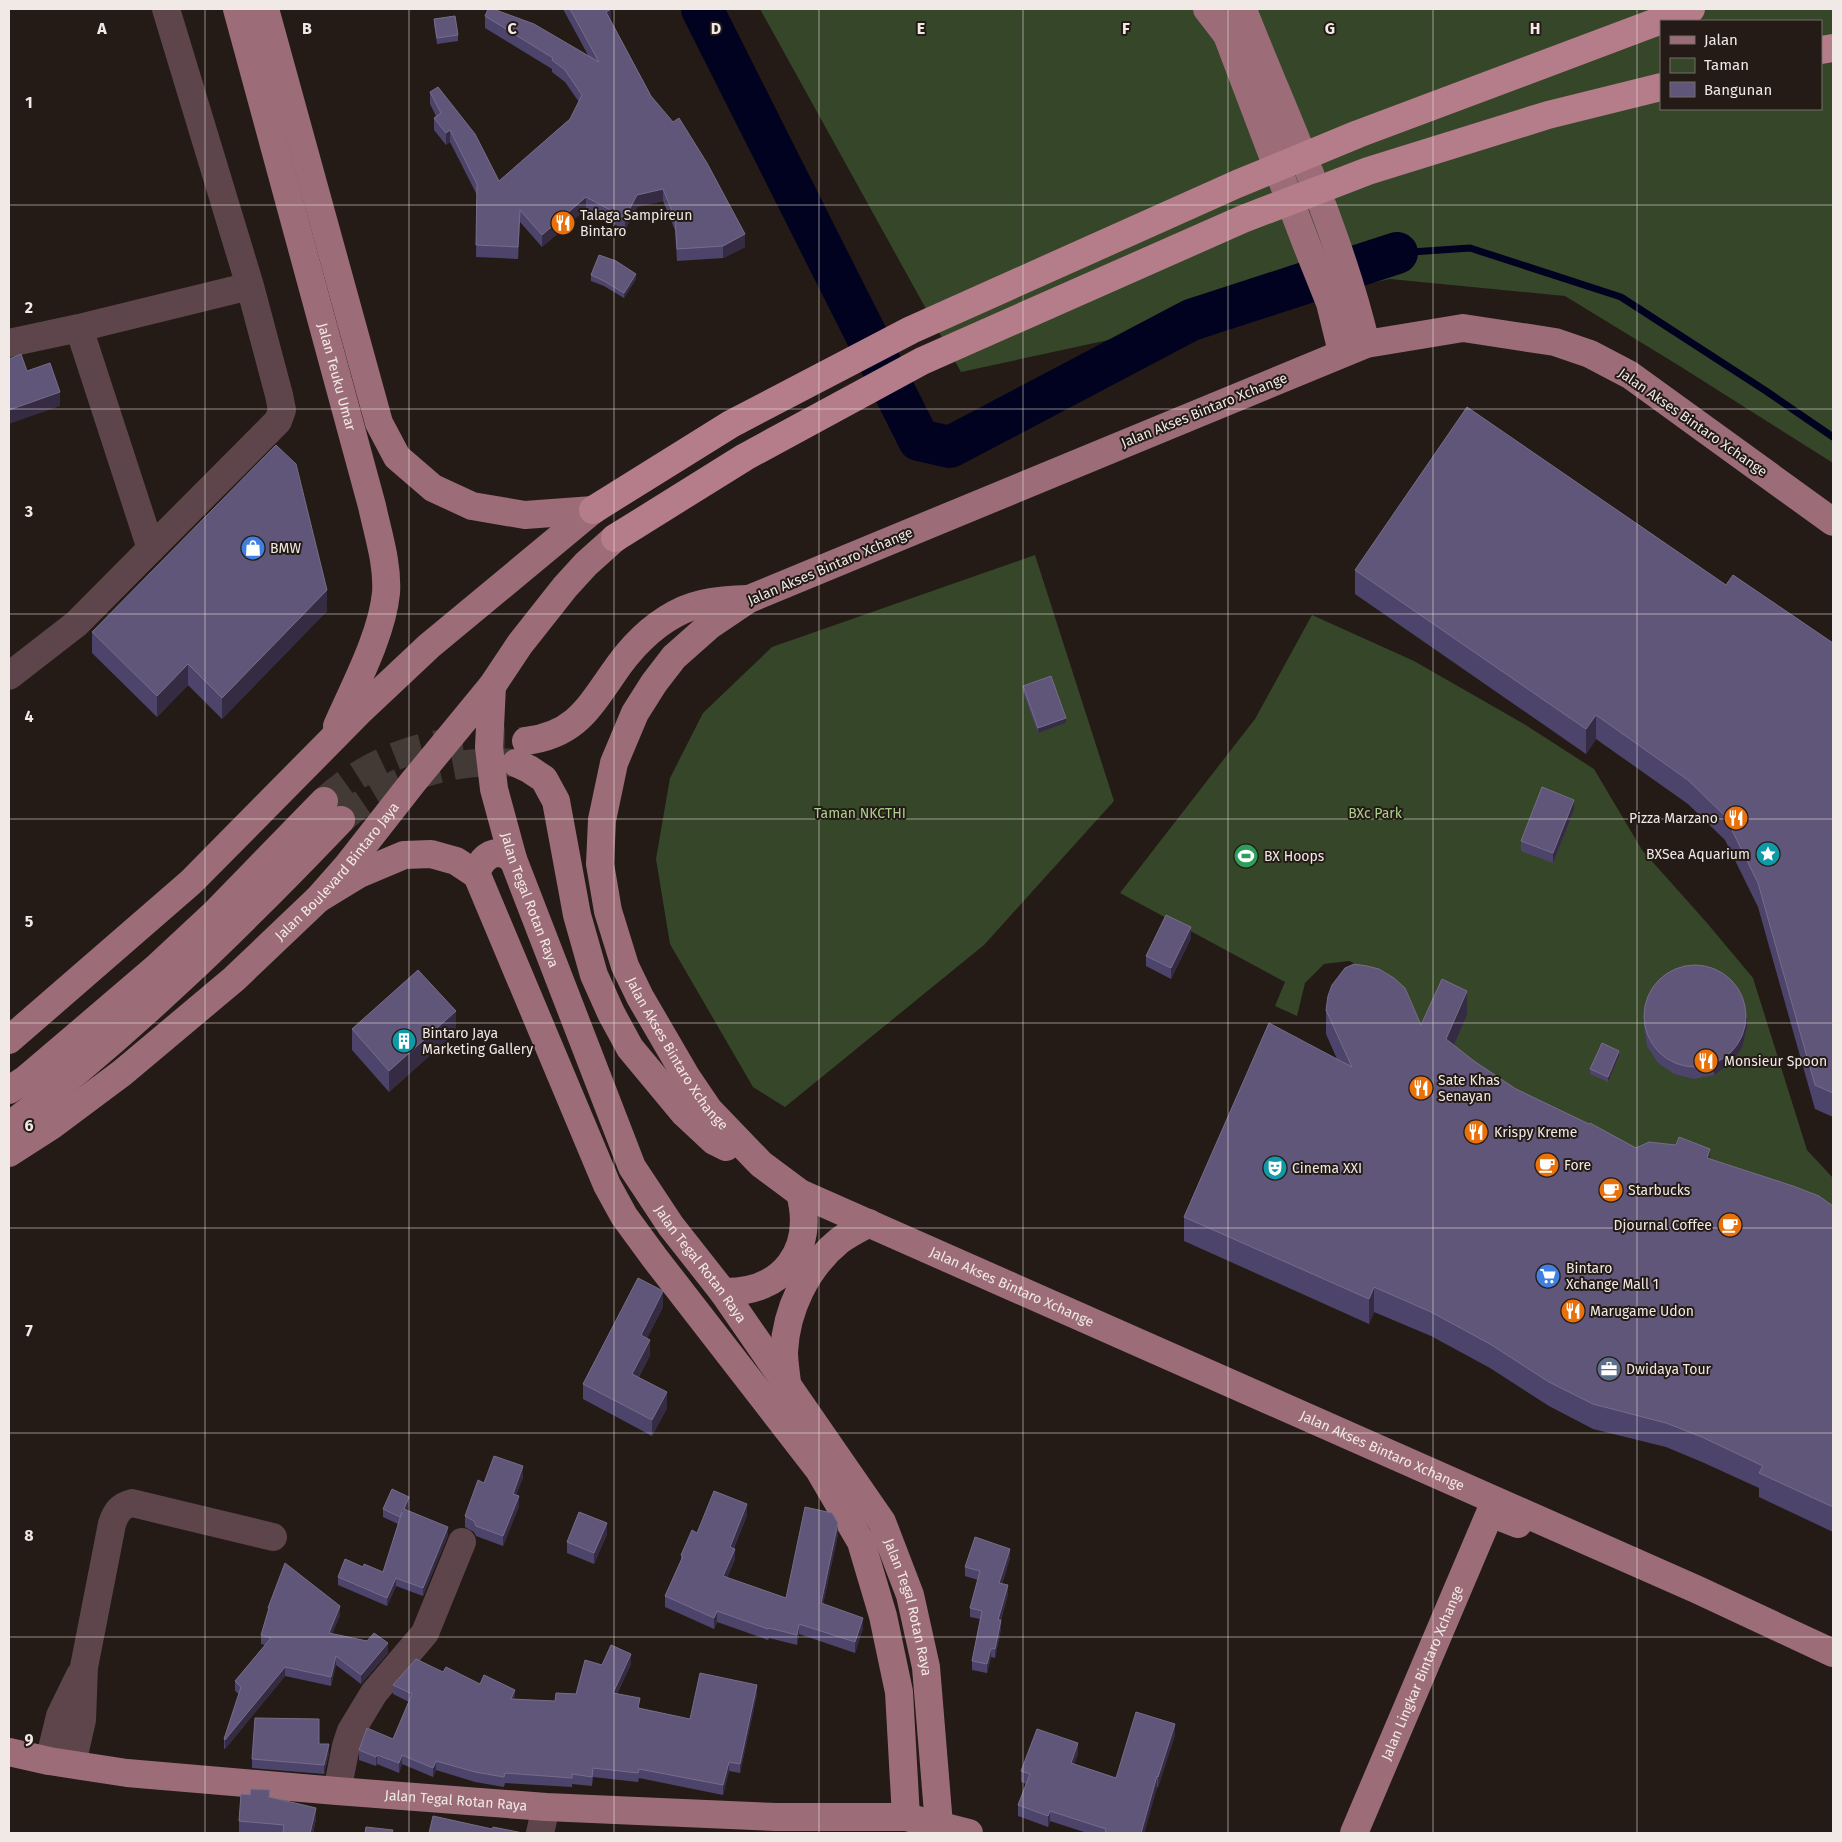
<svg xmlns="http://www.w3.org/2000/svg" width="1842" height="1842" viewBox="0 0 1842 1842" font-family="'Fira Sans',sans-serif">
<rect width="100%" height="100%" fill="#241b16"/>
<path fill="#364629" fill-rule="evenodd" d="M760,9H1833V463L1678,365L1565,296L1390,279L961,372ZM1661,21H1821V109H1661Z
M1035,555L1114,801L984,945L785,1107L753,1087L670,944L656,859L670,778L703,713L772,647Z
M1312,615L1414,661L1524,724L1594,769L1642,850L1707,923L1753,978L1807,1150L1833,1178V1231L1676,1169L1474,1085L1370,970L1349,961L1324,964L1305,983L1297,1016L1275,1006L1285,982L1120,893L1255,719Z"/>
<g fill="none" stroke-linecap="round" stroke-linejoin="round">
<path stroke="#000220" stroke-width="7" d="M1397,253L1470,248L1621,297L1766,391L1833,437"/>
<path stroke="#000220" stroke-width="42" d="M702,9L919,440L950,447L1191,320L1397,253"/>
<path stroke="#433a35" stroke-width="28" stroke-dasharray="28 14" stroke-linecap="butt" d="M324,801C362,766 412,744 464,741C485,740 505,742 526,741
M341,820C386,779 454,757 515,763"/>
<path stroke="#5d454b" stroke-width="28" d="M79,328L151,549
M9,343L79,328L250,286
M9,676L76,624L278,421L282,410L279,395L250,286L166,9
M49,1761L60,1716L80,1675
M72,1764L82,1720L84,1667L112,1524C116,1512 120,1506 132,1503L273,1537
M337,1791L346,1746L351,1731L374,1693L425,1633L462,1542
M540,1833L546,1807"/>
<g stroke="#9c6d78" stroke-width="28">
<path id="s1" d="M237,9L372,506C378,534 388,564 386,593C382,635 354,687 337,726"/>
<path d="M265,9L379,423L397,457L433,488L472,506L525,515L593,510"/>
<path d="M1207,9L1227,35L1306,243L1330,303L1342,352"/>
<path d="M1240,9L1245,15C1288,123 1339,230 1366,344"/>
<path id="s2" d="M1833,522L1630,375L1590,354L1555,342L1463,328L1366,344L749,599L709,626L674,657L654,683L635,713L614,763L602,820L600,864L608,911L625,966L640,997L686,1076L709,1110L761,1164L800,1193L1698,1590L1833,1653"/>
<path id="s3" d="M492,686L489,747L494,789L513,859L632,1167L671,1226L723,1292L882,1522L910,1595L926,1667L939,1825"/>
<path d="M526,741C573,735 587,711 612,675C628,651 649,628 675,614C698,601 723,600 748,599"/>
<path d="M516,763L529,769L544,779L556,801L577,915L594,975L611,1013L630,1048L684,1113L714,1141L726,1147"/>
<path d="M477,875C477,865 487,853 498,853C504,853 509,857 513,859"/>
<path d="M318,899L359,874L404,855L431,854L456,861L477,875L607,1185L624,1216L654,1257L819,1470L861,1542L883,1616L899,1692L906,1817"/>
<path d="M9,1040L191,882L362,709L429,646L593,510"/>
<path d="M9,1090L26,1079L156,968L215,913L324,801"/>
<path d="M9,1126C129,1034 237,929 341,820"/>
<path id="s4" d="M9,1153L51,1126L122,1073L234,979L318,899L348,865L413,782L492,686L520,644L565,587L586,564L615,538"/>
<path d="M723,1292C784,1293 815,1250 800,1193"/>
<path d="M787,1383C786,1373 784,1362 784,1352C786,1310 806,1268 839,1241C848,1234 859,1229 869,1223"/>
<path id="s5" d="M9,1752L49,1761L127,1773L337,1791L546,1807L776,1817H906L969,1833"/>
<path id="s6" d="M1354,1833L1490,1513L1518,1524"/>
</g>
<path stroke="#b57c8a" stroke-width="28" d="M1821,50L1833,48
M593,510L731,424L911,330L1237,184L1358,134L1691,9
M615,538L745,457L922,361L1243,219L1368,171L1548,115L1661,87"/>
</g>
<path fill="#4d446c" d="M563,9H611V21L651,96L745,247L723,258L677,261L675,230L663,201L637,207L625,230L586,209L542,247L520,222L518,259L476,257L477,195L450,142L446,145L434,130V118L436,116L430,104V92L499,181L570,119L579,102L565,82L552,72V69L485,28V16L589,57Z
M434,19L458,35V41L437,44L434,24Z
M591,275L636,279L624,298L604,286L591,281Z
M1355,570L1726,585L1833,643V1117L1815,1109L1758,907L1725,840L1688,804L1596,739L1586,754L1355,594Z
M327,611L222,719L188,685L157,717L92,653V632Z
M1023,686L1066,723L1038,733L1023,692Z
M1574,810L1553,863L1521,851V841Z
M1191,938L1171,979L1146,966V956Z
M1326,1010L1421,1025L1467,1015L1454,1046L1474,1061L1516,1089L1636,1148L1710,1159L1833,1206V1532L1759,1497V1488L1702,1462L1666,1447L1593,1429L1549,1406L1490,1368L1431,1336L1374,1312L1369,1324L1184,1241V1217L1337,1059L1326,1034Z
M1644,1016L1747,1028L1742,1048L1730,1064L1714,1075L1694,1079L1674,1074L1658,1063L1647,1046L1644,1026Z
M352,1029L456,1032L389,1092L352,1050Z
M1619,1056L1608,1082L1590,1074V1069Z
M663,1307L647,1338L650,1355L639,1377L667,1408L652,1436L583,1399V1384Z
M523,1477L516,1495L519,1506L503,1546L476,1536L474,1532L465,1527V1516L484,1483Z
M409,1504L407,1510L448,1535L423,1596L396,1586L387,1606L338,1585V1577L363,1567L383,1572L398,1524L383,1517V1509Z
M747,1515L734,1548L735,1559L727,1578L786,1598L838,1534L823,1604L863,1628L855,1653L799,1634L797,1645L769,1638L768,1640L717,1622L714,1629L665,1607V1596L681,1561V1555L697,1533Z
M607,1534L594,1564L567,1553V1542Z
M1010,1558L1002,1584L1008,1594L1001,1620V1629L995,1658L991,1657L987,1673L972,1670V1661L980,1619L970,1617V1608L978,1580L965,1576V1567Z
M268,1608L340,1615L332,1634L388,1653L361,1684L336,1665L331,1686L285,1676L225,1749L224,1748V1739L239,1694L235,1691V1681L265,1645L261,1644V1635L268,1613Z
M631,1664L617,1694L640,1708L690,1719L757,1694L740,1773L729,1771L723,1795L639,1778L638,1782L593,1777L592,1786L572,1784V1787L505,1783L504,1787L475,1782L436,1770L433,1777L402,1764L399,1773L377,1764L376,1766L359,1760V1750L393,1739L409,1702L393,1694V1685L443,1672L480,1684L515,1699L555,1701L576,1694L602,1665Z
M1175,1735L1158,1787H1157L1144,1833H1087L1050,1821L1048,1827L1018,1816V1805L1026,1784L1021,1782V1771L1078,1754L1074,1764L1116,1778Z
M329,1753L324,1774L252,1768V1759Z
M270,1798L316,1819L313,1833H253L239,1832V1821Z"/>
<path fill="#352c44" d="M611,9V21L606,24V12Z
M450,130V142L446,145V133Z
M663,189V201L637,207L625,230V218L637,195Z
M586,197V209L542,247V235Z
M520,210V222L518,259V247Z
M745,234V247L723,258V246Z
M636,274V279L624,298V293Z
M60,392V406L9,424V410Z
M327,590V611L222,719V698Z
M188,664V685L157,717V696Z
M1596,715V739L1586,754V729Z
M1066,718V723L1038,733V728Z
M1574,800V810L1553,863V853Z
M1191,927V938L1171,979V968Z
M1467,991V1015L1446,1064V1039Z
M456,1011V1032L389,1092V1071Z
M1747,1017V1028L1742,1048L1730,1064L1714,1075V1065Z
M1619,1051V1056L1608,1082V1077Z
M1710,1149V1174L1707,1158Z
M1374,1287V1312L1369,1324V1299Z
M663,1291V1307L641,1350V1335Z
M650,1340V1355L632,1390V1374Z
M667,1392V1408L652,1436V1420Z
M523,1466V1477L513,1504V1494Z
M519,1496V1506L503,1546V1536Z
M409,1497V1504L404,1516V1509Z
M747,1504V1515L730,1557V1547Z
M607,1523V1534L594,1564V1553Z
M838,1523V1534L821,1614V1603Z
M448,1527V1535L423,1596V1588Z
M735,1549V1559L723,1587V1576Z
M1010,1549V1558L999,1592V1583Z
M396,1578V1586L387,1606V1598Z
M1008,1585V1594L998,1629V1620Z
M340,1606V1615L329,1643V1633Z
M717,1611V1622L714,1629V1618Z
M863,1618V1628L855,1653V1642Z
M1001,1620V1629L995,1658V1649Z
M799,1624V1634L797,1645V1635Z
M388,1643V1653L361,1684V1675Z
M991,1648V1657L987,1673V1664Z
M631,1654V1664L613,1702V1693Z
M336,1656V1665L331,1686V1677Z
M285,1667V1676L225,1749V1740Z
M757,1685V1694L740,1773V1764Z
M515,1690V1700L511,1699Z
M1175,1724V1735L1158,1787V1777Z
M1078,1743V1754L1071,1774V1763Z
M329,1744V1753L324,1774V1765Z
M377,1755V1764L376,1766V1757Z
M402,1755V1764L399,1773V1763Z
M436,1761V1770L433,1777V1768Z
M729,1762V1771L723,1795V1785Z
M1157,1776V1787L1144,1833H1141Z
M316,1808V1819L313,1833H310Z
M1050,1811V1821L1048,1827V1816Z"/>
<path fill="#5f5679" stroke="#766d8a" d="M488,9H493L534,24L599,62L570,9H611L606,12L651,96L673,122L679,118L707,163L745,234L723,246L677,249L675,218L663,189L637,195L625,218L586,197L542,235L520,210L518,247L476,245L477,184L450,130L446,133L434,118L441,113L430,92L438,87L475,134L499,181L570,119L582,95L565,70L552,60L553,58L485,16Z
M455,16L458,35L437,38L434,19Z
M599,255L616,261L636,274L624,293L604,281L591,275Z
M21,354L27,371L50,363L60,392L9,410V359Z
M1467,407L1726,585L1733,575L1833,643V1093L1815,1085L1758,883L1725,816L1688,780L1596,715L1586,729L1355,570Z
M276,445L296,464L327,590L222,698L188,664L157,696L92,632Z
M1051,676L1066,718L1038,728L1023,686Z
M1542,787L1574,800L1553,853L1521,841Z
M1166,915L1191,927L1171,968L1146,956Z
M1354,964L1367,966L1379,969L1394,978L1405,988L1421,1025L1442,979L1467,991L1446,1039L1474,1061L1516,1089L1589,1124L1590,1123L1636,1148L1649,1142L1676,1145L1679,1137L1710,1149L1707,1158L1793,1186L1819,1196L1833,1206V1507L1759,1473L1763,1466L1702,1437L1666,1423L1593,1404L1549,1382L1490,1344L1431,1312L1374,1287L1369,1299L1184,1217L1269,1023L1352,1067L1326,1010L1328,996L1332,985L1345,968Z
M1644 1016a51 51 0 1 1 102 0a51 51 0 1 1-102 0Z
M418,970L456,1011L389,1071L352,1029Z
M1602,1043L1619,1051L1608,1077L1590,1069Z
M638,1278L663,1291L641,1335L650,1340L632,1374L667,1392L652,1420L583,1384Z
M494,1456L523,1466L513,1494L519,1496L503,1536L476,1526L474,1521L465,1516L478,1480L484,1483Z
M392,1489L409,1497L404,1509L448,1527L423,1588L396,1578L387,1598L338,1577L345,1559L363,1567L364,1564L383,1572L402,1512L400,1517L383,1509Z
M714,1491L747,1504L730,1547L735,1549L723,1576L786,1598L805,1507L832,1513L838,1523L821,1603L863,1618L855,1642L799,1624L797,1635L769,1628L768,1629L717,1611L714,1618L665,1596L683,1556L681,1555L692,1530L697,1533Z
M579,1512L607,1523L594,1553L567,1542Z
M975,1537L1010,1549L999,1583L1008,1585L998,1620H1001L995,1649L991,1648L987,1664L972,1661L982,1611L970,1608L980,1571L965,1567Z
M285,1563L340,1606L329,1633L367,1641L374,1633L388,1643L361,1675L336,1656L331,1677L285,1667L225,1740L224,1739L241,1687L235,1681L271,1638L261,1635L269,1608H268Z
M611,1645L631,1654L613,1693L640,1698L638,1708L690,1719L700,1673L757,1685L740,1764L729,1762L723,1785L639,1769L638,1773L593,1768L592,1777L572,1774V1778L505,1773L504,1777L475,1772L436,1761L433,1768L402,1755L399,1763L377,1755L376,1757L359,1750L367,1728L393,1739L412,1694L393,1685L416,1659L443,1672L446,1667L480,1684L484,1675L515,1690L511,1699L555,1701L556,1693L576,1694L585,1660L602,1665Z
M1136,1712L1175,1724L1158,1777L1157,1776L1141,1833H1105L1106,1829L1050,1811L1048,1816L1018,1805L1030,1774L1021,1771L1037,1729L1078,1743L1071,1763L1116,1778Z
M255,1718L319,1719V1744H329L324,1765L252,1759Z
M251,1789L270,1790L269,1797L316,1808L310,1833H283L284,1825L239,1821L241,1794L250,1795Z
M433,1816L492,1829L493,1827L523,1833H429Z
M366,1827L393,1830L392,1833H365Z"/>
<path fill="none" stroke="#f0e9e5" stroke-width="1" stroke-opacity="0.55" d="M205,9V1833M409,9V1833M614,9V1833M819,9V1833M1023,9V1833M1228,9V1833M1433,9V1833M1637,9V1833M9,205H1833M9,409H1833M9,614H1833M9,819H1833M9,1023H1833M9,1228H1833M9,1433H1833M9,1637H1833"/>
<defs>
<symbol id="restaurant-disc" viewBox="-11 -11 22 22"><circle r="9.5" fill="#e8710a" stroke="#241b16"/><path d="M-5-6h1v4h1v-4h1v4h1v-4h1v5L-1.5 .5V6h-2V.5L-5-1ZM5-6V6H3V1.5H1.5Q1.5-4 5-6Z" fill="#fff"/></symbol>
<symbol id="shop-disc" viewBox="-11 -11 22 22"><circle r="9.5" fill="#3f7fe0" stroke="#241b16"/><path d="M-5-2.5h2.3a2.7 3.5 0 0 1 5.4 0H5L5.5 6h-11ZM-1.5-2.5h3a1.5 2.3 0 0 0-3 0Z" fill="#fff"/></symbol>
<symbol id="sight-disc" viewBox="-11 -11 22 22"><circle r="9.5" fill="#0f9aa8" stroke="#241b16"/><path d="M0-6L1.8-2.2L6-1.7L2.9 1.2L3.7 5.4L0 3.3L-3.7 5.4L-2.9 1.2L-6-1.7L-1.8-2.2Z" fill="#fff"/></symbol>
<symbol id="stadium-disc" viewBox="-11 -11 22 22"><circle r="9.5" fill="#2e9e5b" stroke="#241b16"/><path d="M0-5a6.5 5 0 1 0 0 10a6.5 5 0 1 0 0-10ZM-3.5-1.8h7v3.6h-7Z" fill="#fff"/></symbol>
<symbol id="building-disc" viewBox="-11 -11 22 22"><circle r="9.5" fill="#0f9aa8" stroke="#241b16"/><path d="M-4-6H4V6H1V3H-1V6H-4ZM-2.5-4.3h1.7v1.8h-1.7ZM.8-4.3h1.7v1.8H.8ZM-2.5-1h1.7V.8h-1.7ZM.8-1h1.7V.8H.8Z" fill="#fff"/></symbol>
<symbol id="cafe-disc" viewBox="-11 -11 22 22"><circle r="9.5" fill="#e8710a" stroke="#241b16"/><path d="M-5.5-4.5H6V0H3Q3 3.5 0 3.5H-2.5Q-5.5 3.5-5.5 0ZM3-3.2v2h1.7v-2ZM-6 4.5H4V6H-6Z" fill="#fff"/></symbol>
<symbol id="theatre-disc" viewBox="-11 -11 22 22"><circle r="9.5" fill="#0f9aa8" stroke="#241b16"/><path d="M-5-5.5Q0-4 5-5.5V0Q5 5 0 6Q-5 5-5 0ZM-3.3-2.5H-1v1.5H-3.3ZM1-2.5H3.3v1.5H1ZM-2.8 1Q0 5.5 2.8 1Z" fill="#fff"/></symbol>
<symbol id="supermarket-disc" viewBox="-11 -11 22 22"><circle r="9.5" fill="#3f7fe0" stroke="#241b16"/><path d="M-6-5.5h2.5l.6 2H6L4.5 2H-2.5L-4.4-4H-6ZM-1.5 3.2a1.3 1.3 0 1 0 .1 0ZM3 3.2a1.3 1.3 0 1 0 .1 0Z" fill="#fff"/></symbol>
<symbol id="office-disc" viewBox="-11 -11 22 22"><circle r="9.5" fill="#5c6f8a" stroke="#241b16"/><path d="M-6-3h4V-5.5h4V-3h4V5H-6ZM-1-4.5V-3h2v-1.5ZM-6 0V1H6V0Z" fill="#fff"/></symbol>
</defs>
<g fill-rule="evenodd">
<use href="#restaurant-disc" x="549" y="209" width="28" height="28"/>
<use href="#shop-disc" x="239" y="534" width="28" height="28"/>
<use href="#restaurant-disc" x="1722" y="804" width="28" height="28"/>
<use href="#sight-disc" x="1754" y="840" width="28" height="28"/>
<use href="#stadium-disc" x="1232" y="842" width="28" height="28"/>
<use href="#building-disc" x="390" y="1027" width="28" height="28"/>
<use href="#restaurant-disc" x="1692" y="1047" width="28" height="28"/>
<use href="#restaurant-disc" x="1407" y="1074" width="28" height="28"/>
<use href="#restaurant-disc" x="1462" y="1118" width="28" height="28"/>
<use href="#cafe-disc" x="1533" y="1151" width="28" height="28"/>
<use href="#theatre-disc" x="1261" y="1154" width="28" height="28"/>
<use href="#cafe-disc" x="1597" y="1176" width="28" height="28"/>
<use href="#cafe-disc" x="1716" y="1211" width="28" height="28"/>
<use href="#supermarket-disc" x="1534" y="1262" width="28" height="28"/>
<use href="#restaurant-disc" x="1559" y="1297" width="28" height="28"/>
<use href="#office-disc" x="1595" y="1355" width="28" height="28"/>
</g>
<g text-anchor="middle" stroke-width="4" stroke-linejoin="round" paint-order="stroke">
<g font-size="14" fill="#f0e9e5" stroke="#241b16" text-anchor="start">
<text x="580" y="220">Talaga Sampireun<tspan x="580" dy="16">Bintaro</tspan></text>
<text x="270" y="553">BMW</text>
<text x="1718" y="823" text-anchor="end">Pizza Marzano</text>
<text x="1750" y="859" text-anchor="end">BXSea Aquarium</text>
<text x="1264" y="861">BX Hoops</text>
<text x="422" y="1038">Bintaro Jaya<tspan x="422" dy="16">Marketing Gallery</tspan></text>
<text x="1724" y="1066">Monsieur Spoon</text>
<text x="1438" y="1085">Sate Khas<tspan x="1438" dy="16">Senayan</tspan></text>
<text x="1494" y="1137">Krispy Kreme</text>
<text x="1564" y="1170">Fore</text>
<text x="1292" y="1173">Cinema XXI</text>
<text x="1628" y="1195">Starbucks</text>
<text x="1712" y="1230" text-anchor="end">Djournal Coffee</text>
<text x="1566" y="1273">Bintaro<tspan x="1566" dy="16">Xchange Mall 1</tspan></text>
<text x="1590" y="1316">Marugame Udon</text>
<text x="1626" y="1374">Dwidaya Tour</text>
</g>
<g font-size="14" fill="#f0e9e5" stroke="#241b16">
<text dy="5" stroke="none"><textPath href="#s1" startOffset="381">Jalan Teuku Umar</textPath></text>
<text transform="translate(1204 410) rotate(-22)" y="5">Jalan Akses Bintaro Xchange</text>
<text transform="translate(1693 422) rotate(35)" y="5">Jalan Akses Bintaro Xchange</text>
<text transform="translate(830 566) rotate(-23)" y="5">Jalan Akses Bintaro Xchange</text>
<text dy="5" stroke="none"><textPath href="#s4" startOffset="434">Jalan Boulevard Bintaro Jaya</textPath></text>
<text dy="5" stroke="none"><textPath href="#s3" startOffset="220">Jalan Tegal Rotan Raya</textPath></text>
<text dy="5" stroke="none"><textPath href="#s2" startOffset="1719">Jalan Akses Bintaro Xchange</textPath></text>
<text dy="5" stroke="none"><textPath href="#s3" startOffset="625">Jalan Tegal Rotan Raya</textPath></text>
<text dy="5" stroke="none"><textPath href="#s2" startOffset="2139">Jalan Akses Bintaro Xchange</textPath></text>
<text dy="5" stroke="none"><textPath href="#s2" startOffset="2544">Jalan Akses Bintaro Xchange</textPath></text>
<text dy="5" stroke="none"><textPath href="#s3" startOffset="1030">Jalan Tegal Rotan Raya</textPath></text>
<text dy="5" stroke="none"><textPath href="#s6" startOffset="174">Jalan Lingkar Bintaro Xchange</textPath></text>
<text dy="5" stroke="none"><textPath href="#s5" startOffset="450">Jalan Tegal Rotan Raya</textPath></text>
</g>
<g font-size="14" fill="#a9d18b" stroke="#241b16">
<text x="860" y="818">Taman NKCTHI</text>
<text x="1375" y="818">BXc Park</text>
</g>
</g>
<g font-size="16" text-anchor="middle" font-weight="bold" fill="#f0e9e5" stroke="#241b16" stroke-width="4" stroke-linejoin="round" paint-order="stroke">
<text x="102" y="34">A</text>
<text x="307" y="34">B</text>
<text x="512" y="34">C</text>
<text x="716" y="34">D</text>
<text x="921" y="34">E</text>
<text x="1126" y="34">F</text>
<text x="1330" y="34">G</text>
<text x="1535" y="34">H</text>
<text x="29" y="108">1</text>
<text x="29" y="313">2</text>
<text x="29" y="517">3</text>
<text x="29" y="722">4</text>
<text x="29" y="927">5</text>
<text x="29" y="1131">6</text>
<text x="29" y="1336">7</text>
<text x="29" y="1541">8</text>
<text x="29" y="1745">9</text>
</g>
<rect width="1842" height="1842" fill="none" stroke="#f0e9e5" stroke-width="20"/>
<rect x="1660" y="20" width="162" height="90" fill="#241b16" stroke="#766d69"/>
<rect x="1670" y="36" width="25" height="8" fill="#9c6d78" stroke="#766d69"/>
<text x="1704" y="45" font-size="15" fill="#f0e9e5">Jalan</text>
<rect x="1670" y="58" width="25" height="15" fill="#364629" stroke="#766d69"/>
<text x="1704" y="70" font-size="15" fill="#f0e9e5">Taman</text>
<rect x="1670" y="82" width="25" height="15" fill="#5f5679" stroke="#766d69"/>
<text x="1704" y="95" font-size="15" fill="#f0e9e5">Bangunan</text>
</svg>
